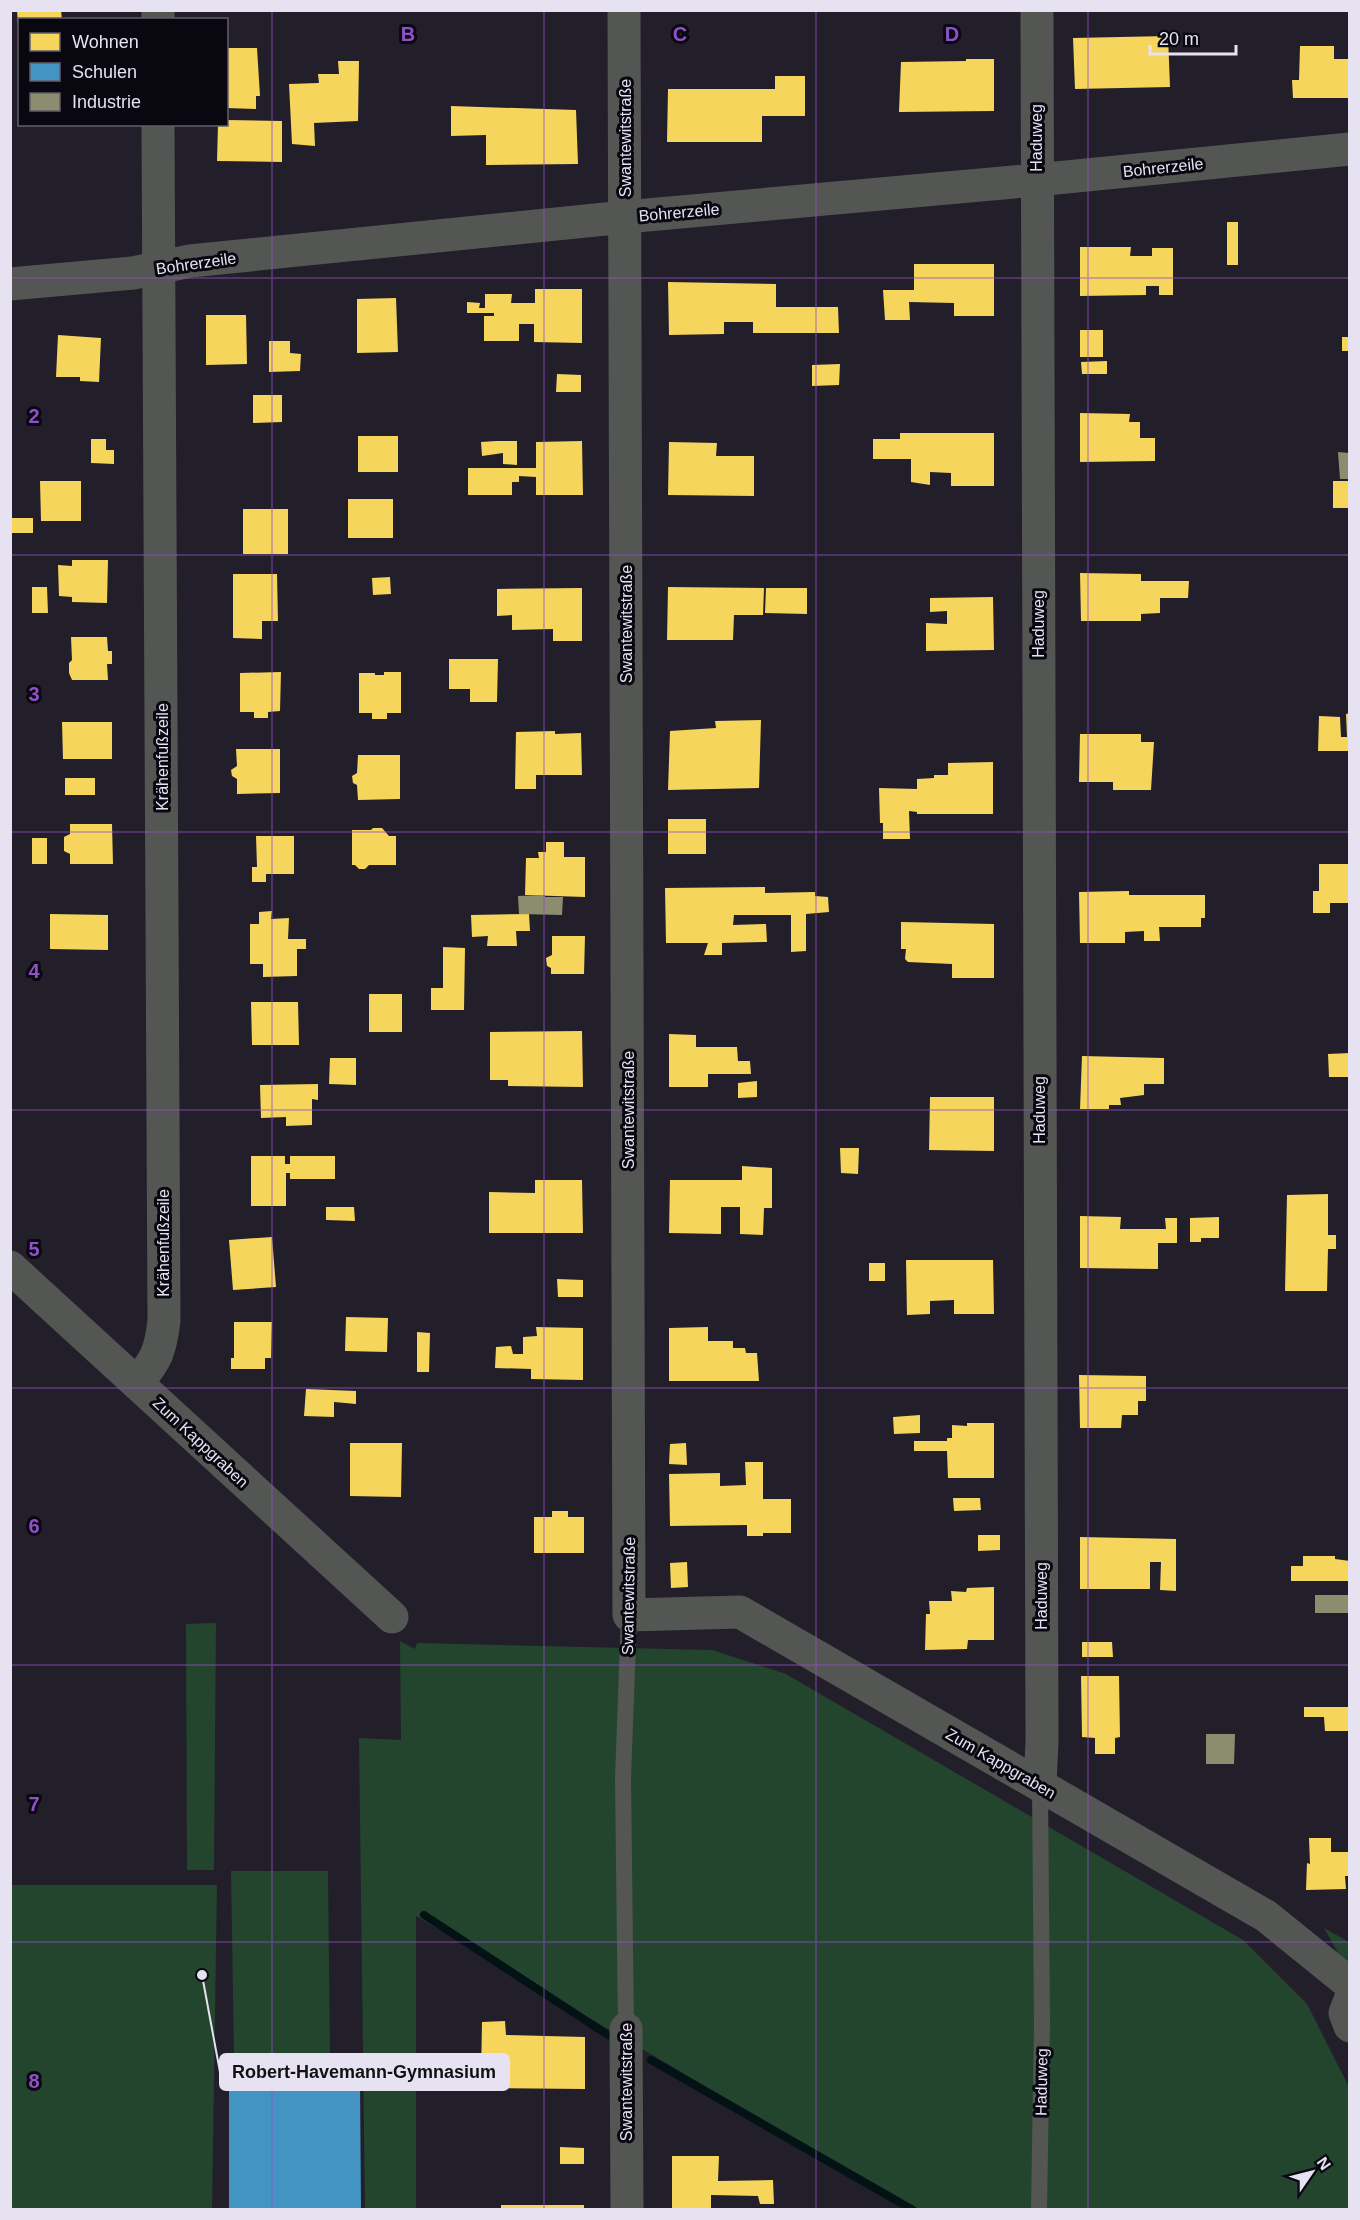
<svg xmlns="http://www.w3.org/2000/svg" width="1360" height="2220" viewBox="0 0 1360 2220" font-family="Arial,sans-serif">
<rect width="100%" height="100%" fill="#221f2b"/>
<path fill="#23452e" d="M216,1623L214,1870H187L186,1624Z
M400,1641L415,1649L417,1643L712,1650L786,1674L1243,1940L1307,2004L1349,2087V2209H914L416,1916V2209H365L359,1738L401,1740Z
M231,1871H328L330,2056L234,2057Z
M11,1885H217L212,2209H11Z
M1324,1928L1349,1942V1973Z"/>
<path fill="#f6d55c" d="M17,10H61L62,20H20V26H18Z
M1168,36L1170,87L1075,89L1073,38Z
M1300,46H1334V59H1350V98H1293L1292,80H1299Z
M226,48H257L260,96H256V109L226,108Z
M966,59H994V111L899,112L901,62L966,61Z
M338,61H359L358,121L314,123L315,146L292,144L289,84L319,83L318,74H339Z
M775,76H805V116H762V142H667L668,89H775Z
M451,106L576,110L578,164L486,165V135L451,136Z
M226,120L282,121V162L217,161L218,124H226Z
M1227,222H1238V265H1227Z
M1080,247H1131L1130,256H1152V248H1173V295H1159V286H1146V295L1080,296Z
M914,264H994V316H954V303L909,302L910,320H885L883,290H914Z
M668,282L776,284V307H838L839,333H753V322H724V334L669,335Z
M535,289H582V343L534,342V324H519V341H484V316H494V313H467V302L480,303L479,308H485V294H512L511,303H535Z
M396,298L398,352L357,353V299Z
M206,315H246L247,364L206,365Z
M1080,330H1103V357H1080Z
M58,335L101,338L99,382L80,381V377H56Z
M1342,337H1350V351H1342Z
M269,341H290V353L301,354L300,371L269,372Z
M1107,361V374H1082L1081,362Z
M840,364L839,385L812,386V365Z
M557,374L581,375V392H556Z
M253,395H282V422L253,423Z
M1080,413L1130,414L1129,422H1140V438H1155V461L1080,462Z
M900,433H994V486H951V473L930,472V485L911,482V459H873V439H900Z
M358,436H398V472H358Z
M91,439H106V450H114V464L91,463Z
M496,441H517V465L503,464V453L482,456L481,442Z
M582,441L583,495H536V477L519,476V482H512V495H468V468H536V442Z
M669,442L717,443L716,456H754V496L668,495Z
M40,481H81V521H41Z
M1333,481H1350V508H1333Z
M348,499H393V538H348Z
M243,509H288V554H243Z
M10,518H33V533H10Z
M72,560H108L107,603L72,602V597L59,596L58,565L72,566Z
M1080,573L1141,574V581H1189L1188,598H1160V613L1141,614V621H1081Z
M233,574H277L278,621H262V639L233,638Z
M390,577L391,594L373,595L372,578Z
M32,587H47L48,613H32Z
M668,587L764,588L763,615H734L733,640H667Z
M582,588V641H553V629L512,630V615L497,616V589Z
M766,588H807V614L765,613Z
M993,597L994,650L926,651V623L947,624V611L930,612V598Z
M71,637H107L108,651H112V664H107L108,680H72L69,673V663L72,660Z
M449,659H498L497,702H470V689H449Z
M281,672L280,711L268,712V718H254V712H240V673Z
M384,672H401V713H387V719H372V713H359V673H375V675H384Z
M1350,713V751H1318L1319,716L1340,717L1341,737H1347L1346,714Z
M761,720L759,788L668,790L670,731L716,728L715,721Z
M62,722H112V759H63Z
M555,731V734L581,733L582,775H536V789H515L516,732Z
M1080,734H1141V742H1154L1151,790H1113V782H1079Z
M236,749H280V793L237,794V779L232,776L231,770L237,766Z
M358,755H400V799L358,800L357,785L353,783L352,776L357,773Z
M993,762V814H917V812L909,811L910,839H883V823H880L879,788L917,789V779L934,778V775H948V763Z
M65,778H95V795H65Z
M668,819H706V854H668Z
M70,824H112L113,864H70V854L64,851V837L70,834Z
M373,828H382L389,836H396V865H369L365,869H359L355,865H352V830H371Z
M256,836H294V874H266V882H252V867H257Z
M32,838H47V864H32Z
M546,842H564V857H585V897L525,895L526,858H539L538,852H546Z
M1319,864H1350V903H1330V913H1313V891H1319Z
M765,887V893L815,892V896L828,897L829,912L806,914V951L791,952V915H734L733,925L766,924L767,942L722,943V955H704L708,943H666L665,888Z
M1129,891V895H1205V918H1201V927H1159L1160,941H1144V931L1125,932V943H1080L1079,892Z
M272,911L271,919L289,918L288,939H306V949H297V976L263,977V964H250V924H259V912Z
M50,914L108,915V950L50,949Z
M529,914L530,931H516L517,946H487L488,936L472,937L471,915Z
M901,922L994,924V978H952V964L908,962L905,959L906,949H901Z
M552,936H585L584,974H551V968L547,966L546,958L552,955Z
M443,947L465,948L464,1010H431V988H443Z
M369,994H402V1032H369Z
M251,1002H298L299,1045H252Z
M582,1031L583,1087L508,1086V1080H490V1032Z
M669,1034L696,1035V1047H737L738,1061H750L751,1074H708V1087H669Z
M1350,1053V1077H1329L1328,1054Z
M1082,1056L1164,1058V1084H1144V1095L1120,1098L1121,1105H1109V1109H1080Z
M330,1058H356V1085L329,1084Z
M757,1081V1097L738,1098V1083Z
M318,1084V1100L312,1099V1125L286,1126V1117L261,1118L260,1085Z
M930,1097H994V1151L929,1150Z
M840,1148H859L858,1174L841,1173Z
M251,1156H285V1164H290V1156H335V1179H290V1173H286V1206H251Z
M742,1166L772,1168V1208H764L763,1235L740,1234V1207H721V1234L669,1233L670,1180H742Z
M535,1180H582L583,1233H489V1192L535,1193Z
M1328,1194V1235H1336V1249H1328L1327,1291H1285L1287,1195Z
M326,1207H354L355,1221L326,1220Z
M1080,1216L1121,1217L1120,1229H1166L1165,1218H1177V1243H1158V1269L1080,1268Z
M1219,1217V1238H1201V1242H1190V1218Z
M272,1237L276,1287L233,1290L229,1240Z
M906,1260H993L994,1314H954V1300L930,1301V1314L907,1315Z
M869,1263H885V1281H869Z
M557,1279L583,1280V1297H558Z
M346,1317L388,1318L387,1352L345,1351Z
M234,1322H272L271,1358H265V1369H231V1358H234Z
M536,1327L583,1328V1380L531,1379V1369L495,1368L496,1347L511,1346L513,1354H523V1337L537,1336Z
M708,1327V1341H733V1348H745L746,1353H757L759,1381H669V1328Z
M417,1332L430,1333L429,1372H417Z
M1079,1375L1146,1376V1401H1138V1415H1122L1121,1428H1080Z
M306,1389L356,1391V1404L334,1402V1417L304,1416Z
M920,1415V1433L894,1434L893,1417Z
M967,1423H994V1478H948L947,1451H914V1441H947V1438H952V1425L967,1426Z
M350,1443H402L401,1497L350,1496Z
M686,1443L687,1465L669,1464L670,1444Z
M745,1462H763V1499H791V1533H763V1536H747V1525L670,1526L669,1474L720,1473V1486L746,1485Z
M953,1498H980L981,1510L954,1511Z
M552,1511H568V1517H584V1553H534V1517H552Z
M978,1535H1000V1550L978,1551Z
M1080,1537L1176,1539V1591L1160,1590L1161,1562H1150V1589H1080Z
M1303,1556H1335V1559L1350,1561V1581H1291V1566H1303Z
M687,1562L688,1587L671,1588L670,1563Z
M994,1587V1640H968L967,1649L925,1650L926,1614H930L929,1601H952L951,1591L966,1592L967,1588Z
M1082,1642H1112L1113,1657H1082Z
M1081,1676H1119L1120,1737L1115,1738V1754H1095V1738L1082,1737Z
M1304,1707H1350V1731H1325L1324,1717H1304Z
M1309,1838H1331V1852H1350V1876H1345L1346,1889L1306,1890L1307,1863L1310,1864Z
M505,2021L506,2035L585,2037V2089L495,2088V2075H481L482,2022Z
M560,2147L584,2148V2164H560Z
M672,2156H719L718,2181L773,2180L774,2204H760L758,2196L711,2195V2209H672Z
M501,2205H584V2210H501Z"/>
<path fill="#4393c3" d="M360,2078L361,2210H229V2079Z"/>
<path fill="#8c8c6e" d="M1338,452L1350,453V479H1340Z
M545,895V897H563L562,915L519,914L518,896Z
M1315,1595H1350V1613H1315Z
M1206,1734H1235L1234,1764H1206Z"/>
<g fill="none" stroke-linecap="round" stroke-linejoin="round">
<path stroke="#031214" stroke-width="8" d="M424,1915L608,2035
M651,2060L913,2210"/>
<path stroke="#545653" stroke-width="16" d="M626,2029L623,1778L629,1615
M1039,2210L1042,2024L1040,1785"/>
<path stroke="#545653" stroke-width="33" d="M158,10V20
M624,10L629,1615L740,1612L1266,1916L1350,1984
M1037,10L1042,1741L1040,1785
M10,284L133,273L190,261L625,217L1036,180L1350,149
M10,1267L392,1617
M137,1383C157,1359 160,1352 164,1321L158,124
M1350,2000L1345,2013L1350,2026
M626,2029L627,2210"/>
</g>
<path fill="none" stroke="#9050c9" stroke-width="1.5" stroke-opacity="0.55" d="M272,10V2210M544,10V2210M816,10V2210M1088,10V2210M10,278H1350M10,555H1350M10,832H1350M10,1110H1350M10,1388H1350M10,1665H1350M10,1942H1350"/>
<g text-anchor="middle" stroke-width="6" stroke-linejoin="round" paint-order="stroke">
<g font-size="16" fill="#e6e2f1" stroke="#090710">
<text transform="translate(625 138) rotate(-90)" y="6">Swantewitstraße</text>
<text transform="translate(1036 138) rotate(-90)" y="6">Haduweg</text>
<text transform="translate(1163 167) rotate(-6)" y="6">Bohrerzeile</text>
<text transform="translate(679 212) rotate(-5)" y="6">Bohrerzeile</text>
<text transform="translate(196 263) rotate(-8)" y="6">Bohrerzeile</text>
<text transform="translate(626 624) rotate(-90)" y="6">Swantewitstraße</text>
<text transform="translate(1038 624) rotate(-90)" y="6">Haduweg</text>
<text transform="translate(162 757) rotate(-90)" y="6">Krähenfußzeile</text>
<text transform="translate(628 1110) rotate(-90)" y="6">Swantewitstraße</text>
<text transform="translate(1039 1110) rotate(-90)" y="6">Haduweg</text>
<text transform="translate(163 1243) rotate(-90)" y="6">Krähenfußzeile</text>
<text transform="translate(201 1442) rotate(43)" y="6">Zum Kappgraben</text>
<text transform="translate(628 1596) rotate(-89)" y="6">Swantewitstraße</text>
<text transform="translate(1041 1596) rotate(-90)" y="6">Haduweg</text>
<text transform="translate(1001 1763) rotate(30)" y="6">Zum Kappgraben</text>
<text transform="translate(626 2082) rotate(-90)" y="6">Swantewitstraße</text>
<text transform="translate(1041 2082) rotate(-89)" y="6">Haduweg</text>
</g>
</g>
<g font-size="20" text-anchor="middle" font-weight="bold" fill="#9050c9" stroke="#090710" stroke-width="6" stroke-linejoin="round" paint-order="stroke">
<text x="408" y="41">B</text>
<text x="680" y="41">C</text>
<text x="952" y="41">D</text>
<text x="34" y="423">2</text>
<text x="34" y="701">3</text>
<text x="34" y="978">4</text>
<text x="34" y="1256">5</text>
<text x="34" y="1533">6</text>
<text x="34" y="1811">7</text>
<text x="34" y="2088">8</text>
</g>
<path fill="none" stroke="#e6e2f1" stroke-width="2" d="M202 1975L220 2072"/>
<circle fill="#e6e2f1" stroke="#090710" stroke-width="2" cx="202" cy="1975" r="6"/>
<rect fill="#e6e2f1" stroke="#e6e2f1" stroke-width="2" x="220" y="2054" width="289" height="36" rx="6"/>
<g font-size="18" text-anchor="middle" font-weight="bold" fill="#111">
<text x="364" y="2078">Robert-Havemann-Gymnasium</text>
</g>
<rect width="1360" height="2220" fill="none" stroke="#e6e2f1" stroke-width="24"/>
<rect x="18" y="18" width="210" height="108" fill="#090710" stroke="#615f6a" stroke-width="1.5"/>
<rect x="30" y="33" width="30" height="18" fill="#f6d55c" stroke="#615f6a" stroke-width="1.5"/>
<text x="72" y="48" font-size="18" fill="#e6e2f1">Wohnen</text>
<rect x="30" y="63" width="30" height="18" fill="#4393c3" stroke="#615f6a" stroke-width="1.5"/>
<text x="72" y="78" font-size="18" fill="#e6e2f1">Schulen</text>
<rect x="30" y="93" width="30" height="18" fill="#8c8c6e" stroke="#615f6a" stroke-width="1.5"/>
<text x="72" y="108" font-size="18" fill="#e6e2f1">Industrie</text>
<g transform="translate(1312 2172) rotate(55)" stroke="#090710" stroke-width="4.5" paint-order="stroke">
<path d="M0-4.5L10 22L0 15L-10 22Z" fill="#e6e2f1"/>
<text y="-9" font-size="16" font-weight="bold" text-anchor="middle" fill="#e6e2f1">N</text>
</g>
<path d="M1150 45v9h86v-9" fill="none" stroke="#e6e2f1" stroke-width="3"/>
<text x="1159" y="45" font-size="18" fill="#e6e2f1" stroke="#090710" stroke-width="4.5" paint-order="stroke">20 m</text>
</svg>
